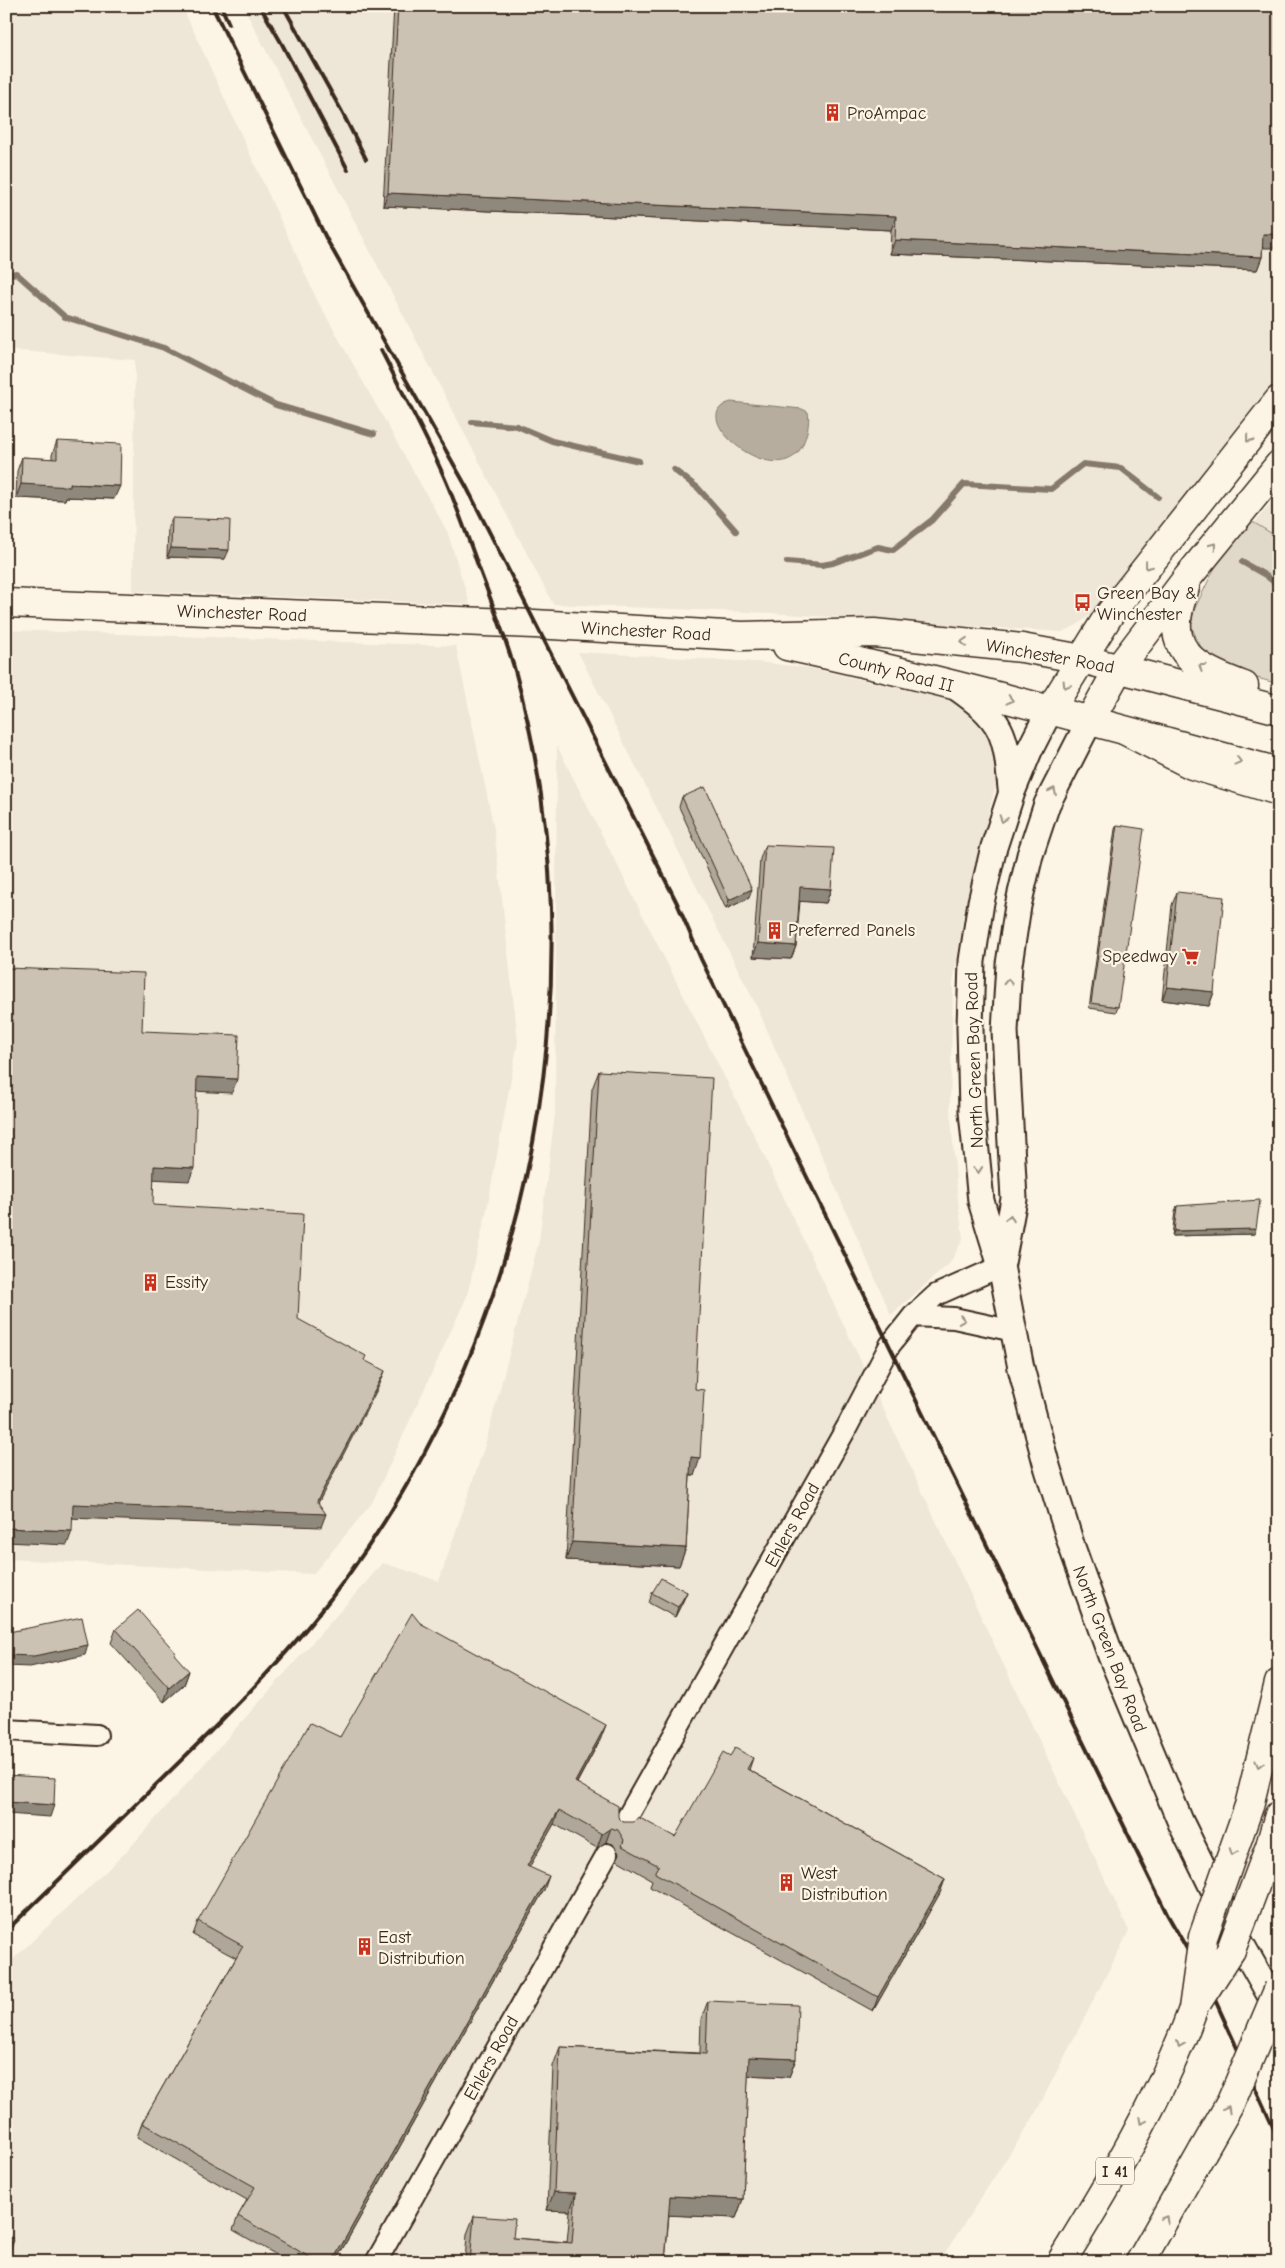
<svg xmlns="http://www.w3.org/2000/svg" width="1285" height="2268" viewBox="0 0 1285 2268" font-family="'Comic Neue',sans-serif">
<rect width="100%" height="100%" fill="#fcf5e5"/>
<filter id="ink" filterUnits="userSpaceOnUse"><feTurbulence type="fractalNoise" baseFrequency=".02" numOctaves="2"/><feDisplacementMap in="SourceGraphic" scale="10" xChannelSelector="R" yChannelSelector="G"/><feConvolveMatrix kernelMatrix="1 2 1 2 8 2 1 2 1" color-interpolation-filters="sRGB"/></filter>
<g filter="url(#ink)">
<path fill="#eee6d6" d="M6,6H182L317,300L447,531L470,604L133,591L135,360L6,350Z
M243,6H1279V377L1090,615L1077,625L1062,632L770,613L553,604Z
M1279,493V565L1239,542Z
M6,630L456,646L494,829L518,1041L487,1209L467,1296L372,1503L313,1574L6,1559Z
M578,652L757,662L810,668L954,701L977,718L987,732L994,752L998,775L963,918L953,983L950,1107L957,1193L963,1239L950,1263L891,1315L757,1007Z
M557,746L759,1145L1129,1931L1033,2118L939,2262H6V1966L125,1853L383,1563L439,1581L485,1445L539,1241L555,1113Z"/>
<path fill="#e0d8c8" stroke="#8e8173" d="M1251,521L1279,538V684L1235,672L1204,654L1191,626L1194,610L1217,563Z"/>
<path fill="#b7ad9e" stroke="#85796b" d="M731,402L802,409L808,412C810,423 807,435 802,446C778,495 681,415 731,402Z"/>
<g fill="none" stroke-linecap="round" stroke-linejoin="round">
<path stroke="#85796b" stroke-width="6" d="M6,275L16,273L65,317L164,348L276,405L374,434
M472,422L517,426L552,441L639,461
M674,470L698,488L736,531
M787,562L822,565L833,563L878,547L893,550L932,520L964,484L1051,489L1083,464L1121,468L1158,497
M1242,562L1265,575L1279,586"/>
<defs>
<path id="minor" d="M913,1316L954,1318L1014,1331
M6,1730L97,1735
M623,1825L847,1427L890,1345L913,1316L936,1295L1001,1266
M376,2262L607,1854"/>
<path id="tertiary" d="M956,687C1003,720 1006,732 1011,789
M1050,710L1029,751L1012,792L994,847L981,902L972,961L970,1027L972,1112L981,1201L1001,1266L1021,1368L1046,1463L1072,1547L1111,1656L1181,1823L1235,1933L1279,2011
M1002,1263L1014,1199L1005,1031L1009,964L1018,906L1030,855L1047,804L1090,720"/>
<path id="secondary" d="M1185,587C1182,598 1177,610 1177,622C1174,661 1214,675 1244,686
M6,603L534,624L742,636L874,633L1022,648L1082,659L1279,710
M787,646C952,681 1115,728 1279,772
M1050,710L1109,615L1279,400
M1090,720L1119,668L1188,577L1279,465"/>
<path id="motorway" d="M1126,731L1192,765L1279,791
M1249,1806L1279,1683
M1270,1846L1279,1815
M1061,2262C1111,2181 1161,2098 1193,2009
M1140,2262L1203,2151"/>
</defs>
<use href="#minor" stroke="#3b2a1e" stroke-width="24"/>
<use href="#tertiary" stroke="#3b2a1e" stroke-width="29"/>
<use href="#secondary" stroke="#3b2a1e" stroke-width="31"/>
<use href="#motorway" stroke="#3b2a1e" stroke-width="31"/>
<use href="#minor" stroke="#fcf5e5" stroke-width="20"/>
<use href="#tertiary" stroke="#fcf5e5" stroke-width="25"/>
<use href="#secondary" stroke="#fcf5e5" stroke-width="28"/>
<use href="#motorway" stroke="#fcf5e5" stroke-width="28"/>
<path stroke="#3b2a1e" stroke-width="4" d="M212,6L327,240L466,486L677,903L701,959L782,1126L1167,1914L1211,1991L1279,2140
M221,6L229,24
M260,6L282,44L348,170
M283,6L341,110L366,159
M6,1931C60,1879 114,1826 167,1774C232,1711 296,1648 349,1574C534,1318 599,979 516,674C506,639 493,605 480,571C469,541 458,509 445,479C426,435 402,392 381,350"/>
<defs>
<path id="motorway-bridge" d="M1198,2001L1231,1950L1270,1846
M1193,2009L1203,1937L1249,1806
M1203,2151L1231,2102L1279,1988"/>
</defs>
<use href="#motorway-bridge" stroke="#3b2a1e" stroke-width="31" stroke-linecap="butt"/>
<use href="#motorway-bridge" stroke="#fcf5e5" stroke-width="28"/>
</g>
<path fill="#afa79a" stroke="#3b2a1e" d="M394,6H1279L1262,257L1257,270L890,254L891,230L383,206Z
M57,441L114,499L66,497L65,500L16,498L17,471L22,457L52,459V455Z
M172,518L225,559L167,557L168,527Z
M682,797L749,898L726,909L679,807Z
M1117,825L1118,1007L1116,1012L1089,1008L1115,829Z
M765,845L831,889L826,903L800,901L796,946L791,959L753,957L760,859Z
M1177,892L1214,992L1209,1006L1162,1000L1172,905Z
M599,1071L695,1389L694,1476H690L686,1548L679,1566L566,1560L592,1089Z
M1177,1206L1254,1234L1172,1236L1175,1211Z
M687,1592L683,1601L675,1617L649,1603L652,1593Z
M420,1623L601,1738L577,1783L623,1822L675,1837L730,1756L753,1758L749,1770L945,1879L940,1893L873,2011L650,1887L652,1880L617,1860L619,1853L613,1844L606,1842L597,1848L554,1824L529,1867L544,1890L335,2262H289L233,2230L238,2216L247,2200L137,2137L142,2123L236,1958L193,1935L198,1921L340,1737Z
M116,1629L189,1671L184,1685L164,1702L111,1643Z
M708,2001L796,2059L789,2077L748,2075L743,2199L736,2218L669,2215L665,2262H465L467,2234L474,2216L513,2238L567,2242L570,2211L547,2210L553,2066L560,2047L700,2053L701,2019Z"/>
<path fill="#8f887d" stroke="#3b2a1e" d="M388,193L896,216L891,230L383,206Z
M1263,234H1279V248H1258Z
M895,240L1262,257L1257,270L890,254Z
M21,484H70L120,486L114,499L66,497L65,500L16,498Z
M171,548L229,550L225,559L167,557Z
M800,887L831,889L826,903L795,901Z
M752,889L749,898L726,909L729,900Z
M758,943L796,946L791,959L753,957Z
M1167,987L1214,992L1209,1006L1162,1000Z
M197,1077L237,1079L232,1093L192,1091Z
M154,1166L194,1168L189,1181L149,1179Z
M1256,1229L1254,1234L1172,1236L1174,1231Z
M385,1371L380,1384L313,1513L326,1514L321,1527L68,1518L73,1504L317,1501Z
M691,1457L700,1458L694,1476L684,1475Z
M6,1528L72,1531L67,1545L6,1542Z
M572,1542L686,1548L679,1566L566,1560Z
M687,1592L683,1601L675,1617L678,1607Z
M88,1645L85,1655L30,1667L6,1666V1655Z
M189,1671L184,1685L164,1702L169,1688Z
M606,1725L601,1738L570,1795L575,1782Z
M6,1802L54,1805L50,1817L6,1814Z
M559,1810L554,1824L522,1880L527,1866Z
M611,1828L606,1842L597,1848L602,1834Z
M549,1876L544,1890L335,2262H332Z
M945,1879L940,1893L873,2011L878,1997Z
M749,2057L796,2059L789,2077L743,2075Z
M554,2192L576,2193L570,2211L547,2210Z
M670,2196L743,2199L736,2218L664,2215Z
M14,2240L8,2257L6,2259V2248Z"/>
<path fill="#ccc2b3" stroke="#3b2a1e" d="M398,6H1279V234H1263L1262,257L895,240L896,216L388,193Z
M57,441L121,444L120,486L70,484V487L21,484L22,457L57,459Z
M172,518L230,520L229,550L171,548Z
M705,787L752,889L729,900L682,797Z
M1117,825L1144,829L1118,1007L1091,1003Z
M765,845L834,848L831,889L800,887L796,946L758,943Z
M1177,892L1224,897L1214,992L1167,987Z
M6,968L144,973L142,1031L239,1035L237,1079L197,1077L194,1168L154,1166L153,1205L303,1214L298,1319L366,1356L364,1360L385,1371L317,1501L326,1514L73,1504L72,1531L6,1528Z
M599,1071L712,1078L695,1389L704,1390L700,1458L691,1457L686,1548L572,1542Z
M1260,1200L1256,1229L1174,1231L1177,1206Z
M661,1578L687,1592L678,1607L652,1593Z
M138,1610L176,1653L174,1654L189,1671L169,1688L116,1629Z
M412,1613L420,1623L606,1725L575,1782L618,1806V1817L623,1822H634L638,1817L675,1837L723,1752L730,1756L735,1748L753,1758L747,1769L945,1879L878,1997L655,1873L659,1866L622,1846L624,1840L618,1830L611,1828L602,1834L559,1810L527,1866L549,1876L332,2262H318L238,2216L255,2187L142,2123L243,1946L198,1921L310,1723L340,1737Z
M82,1617L88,1645L34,1656L6,1655V1626H10L9,1632Z
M6,1775L55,1778L54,1805L6,1802Z
M708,2001L798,2005L796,2059L749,2057L743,2199L670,2196L665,2262H470L474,2216L515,2219L513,2238L572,2243L576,2193L554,2192L560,2047L706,2054Z
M6,2232L14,2240L6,2248Z"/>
<defs><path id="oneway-chevron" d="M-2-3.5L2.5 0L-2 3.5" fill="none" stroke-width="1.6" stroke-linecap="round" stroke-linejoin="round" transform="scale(1.25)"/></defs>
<g stroke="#9c9082">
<use href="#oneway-chevron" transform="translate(1249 439) rotate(128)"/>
<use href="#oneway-chevron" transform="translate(1213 546) rotate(-51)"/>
<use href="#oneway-chevron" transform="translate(1148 566) rotate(128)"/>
<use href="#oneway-chevron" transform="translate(964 642) rotate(-175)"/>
<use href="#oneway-chevron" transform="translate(1202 667) rotate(-145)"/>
<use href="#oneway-chevron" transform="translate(1066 685) rotate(122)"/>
<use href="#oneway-chevron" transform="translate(1010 700) rotate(14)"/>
<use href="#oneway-chevron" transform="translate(1238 761) rotate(15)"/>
<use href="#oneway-chevron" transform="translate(1053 791) rotate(-64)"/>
<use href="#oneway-chevron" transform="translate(1003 819) rotate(108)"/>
<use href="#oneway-chevron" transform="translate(1008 982) rotate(-87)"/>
<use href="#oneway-chevron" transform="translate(978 1170) rotate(85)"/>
<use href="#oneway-chevron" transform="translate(1010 1218) rotate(-79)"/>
<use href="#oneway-chevron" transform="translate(962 1320) rotate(9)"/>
<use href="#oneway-chevron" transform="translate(1259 1764) rotate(104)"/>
<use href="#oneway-chevron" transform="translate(1233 1852) rotate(110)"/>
<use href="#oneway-chevron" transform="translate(1180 2044) rotate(112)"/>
<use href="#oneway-chevron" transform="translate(1227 2109) rotate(-61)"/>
<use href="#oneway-chevron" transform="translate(1142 2121) rotate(118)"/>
<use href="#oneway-chevron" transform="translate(1165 2219) rotate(-60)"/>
</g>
</g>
<defs>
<symbol id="building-bare" viewBox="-9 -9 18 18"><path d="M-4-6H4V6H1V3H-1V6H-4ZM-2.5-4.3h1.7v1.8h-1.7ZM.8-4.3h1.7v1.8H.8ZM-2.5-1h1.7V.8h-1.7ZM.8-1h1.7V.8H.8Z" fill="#c8321e" stroke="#fcf5e5" stroke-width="2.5" paint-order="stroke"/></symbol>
<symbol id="bus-bare" viewBox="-9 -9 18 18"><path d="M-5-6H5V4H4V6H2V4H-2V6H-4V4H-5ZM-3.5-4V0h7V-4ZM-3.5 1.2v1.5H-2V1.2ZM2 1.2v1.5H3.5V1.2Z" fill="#c8321e" stroke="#fcf5e5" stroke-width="2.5" paint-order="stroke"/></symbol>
<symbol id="supermarket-bare" viewBox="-9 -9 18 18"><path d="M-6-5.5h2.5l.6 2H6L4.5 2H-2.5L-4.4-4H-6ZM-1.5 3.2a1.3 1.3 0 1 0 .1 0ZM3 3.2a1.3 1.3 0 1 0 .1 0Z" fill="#c8321e" stroke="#fcf5e5" stroke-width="2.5" paint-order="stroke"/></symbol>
</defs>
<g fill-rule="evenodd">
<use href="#building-bare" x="820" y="100" width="25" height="25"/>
<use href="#bus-bare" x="1070" y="590" width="25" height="25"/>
<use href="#building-bare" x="762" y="918" width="25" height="25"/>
<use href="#supermarket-bare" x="1178" y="944" width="25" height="25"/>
<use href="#building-bare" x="138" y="1270" width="25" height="25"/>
<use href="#building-bare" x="774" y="1870" width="25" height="25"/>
<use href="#building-bare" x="352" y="1934" width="25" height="25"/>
</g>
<g text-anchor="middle" stroke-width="4.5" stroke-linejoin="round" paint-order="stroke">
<rect fill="#fcf5e5" stroke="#75675a" stroke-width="1" x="1096" y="2157.5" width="38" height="27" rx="4"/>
<g font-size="16" font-weight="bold" fill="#3b2a1e">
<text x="1115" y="2177">I 41</text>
</g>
<g font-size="18" fill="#3b2a1e" stroke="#fcf5e5" text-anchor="start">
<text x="847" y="119">ProAmpac</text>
<text x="1097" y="599">Green Bay &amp;<tspan x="1097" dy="21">Winchester</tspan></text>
<text x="788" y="936">Preferred Panels</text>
<text x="1177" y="962" text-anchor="end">Speedway</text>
<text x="165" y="1288">Essity</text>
<text x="801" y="1879">West<tspan x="801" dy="21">Distribution</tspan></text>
<text x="378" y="1943">East<tspan x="378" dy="21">Distribution</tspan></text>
</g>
<g font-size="18" fill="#3b2a1e" stroke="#fcf5e5">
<text transform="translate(242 613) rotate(2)" y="6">Winchester Road</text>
<text transform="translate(646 631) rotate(3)" y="6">Winchester Road</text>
<text transform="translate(1050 656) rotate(10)" y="6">Winchester Road</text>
<text transform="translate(896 672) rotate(14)" y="6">County Road II</text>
<text transform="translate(974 1060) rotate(-92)" y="6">North Green Bay Road</text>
<text transform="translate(792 1525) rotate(-61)" y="6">Ehlers Road</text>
<text transform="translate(1110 1649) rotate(69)" y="6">North Green Bay Road</text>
<text transform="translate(491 2058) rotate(-61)" y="6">Ehlers Road</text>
</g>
</g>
<rect width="1285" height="2268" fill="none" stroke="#fcf5e5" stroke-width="25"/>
<rect x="12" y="12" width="1260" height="2243" fill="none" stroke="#3b2a1e" stroke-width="2" filter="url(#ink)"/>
</svg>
